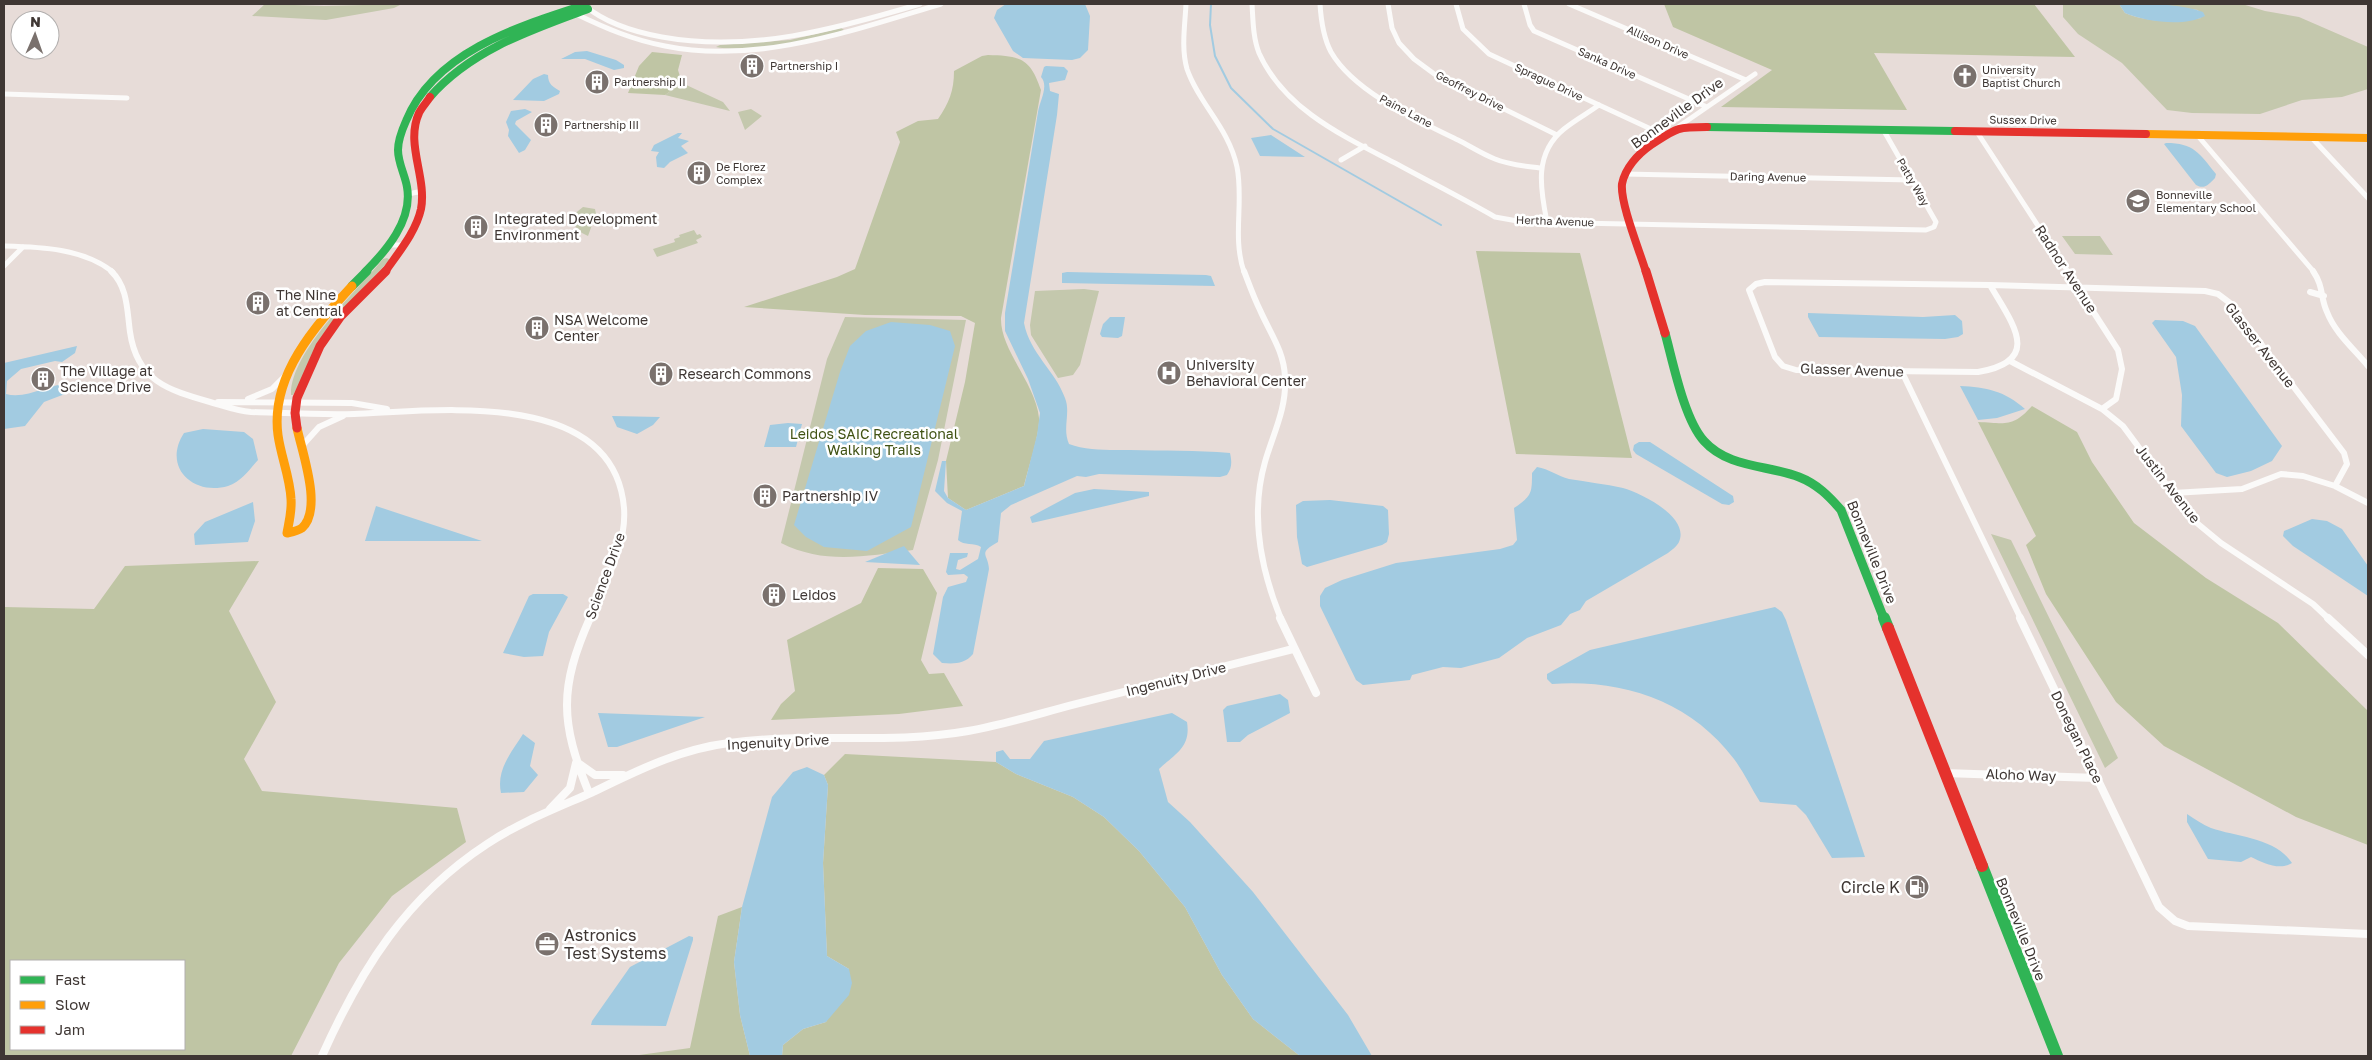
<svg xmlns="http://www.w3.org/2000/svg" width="2372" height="1060" viewBox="0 0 2372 1060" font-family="'Golos Text',sans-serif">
<rect width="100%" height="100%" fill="#e7dcd8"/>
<path fill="#c4c8ad" d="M265,4L324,6L402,4L394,8L326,20L252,16Z
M2063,4H2119L2125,13C2149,23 2176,22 2201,18L2198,10L2155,4H2242L2265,11L2299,17L2368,47V89L2342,97L2302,100L2260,114L2192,113L2167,110L2122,63L2078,34L2063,17Z
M841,28L844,30C817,41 744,53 716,47L720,45L790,40Z
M682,83L723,102L730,111L665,95Z
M751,109L762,116L745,130L738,112Z
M583,207L595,209L596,214L588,236L580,232L572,222L573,215Z
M694,230L697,235L700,234L702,237L696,240L698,243L657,257L653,249L675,242L674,239L680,237L679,235Z
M2062,236H2100L2113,255L2075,254Z
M387,258L390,260L360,291L293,395H291C290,352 356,292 383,259Z
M1084,289L1099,291L1080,365L1073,375L1058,378L1031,335L1030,325L1035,291Z
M845,317L966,320L938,460L913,550C866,556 825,565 781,543L827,359Z
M1991,534L2011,540L2118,758L2105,768Z"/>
<path fill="#bfc5a4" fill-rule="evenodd" d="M1664,4H2034L2075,57L1874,53L1907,110L1721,107L1772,70L1673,27Z
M652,52L682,55L678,70L682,83L665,95L628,93L639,66Z
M988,55C1021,56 1030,58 1041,90L1001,318C1000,350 1036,384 1039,418C1040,434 1028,469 1024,486L966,510L948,498L946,461L965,382L975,323L961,316L865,315L744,307L837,277L855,269L900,142L896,132L918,121L938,119C949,103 954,91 954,71L982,56Z
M1476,251L1580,253L1632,458L1516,454Z
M2032,406L2077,432L2092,462L2134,523L2206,578L2278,623L2368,711V845L2296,817L2164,746L2116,702L2046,594L2026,545L2036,536L1978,422C2006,423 2012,428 2032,406Z
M259,561L229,611L276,702L244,759L262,791L457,808L466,842L392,896L339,963L291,1056H4V607L94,609L125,566ZM184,961V1049H11V961Z
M878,568L923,569L937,593L921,660L929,674L944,673L963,706L899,714L771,720L781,704L795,691L787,640L861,603Z
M845,754L996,762L1016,774L1073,797L1104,817L1139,851L1185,907L1222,975L1253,1019L1300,1056H782L783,1045L803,1029L826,1022L849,969L827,956L823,863L828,785L824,775Z
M742,907L734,962L740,1015L750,1056H632L690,1048L718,916Z"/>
<path fill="#a2cbe1" d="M1006,4H1085L1090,16L1088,50L1080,58L1072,60L1023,58L1013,51L994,18L997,10Z
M2119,4C2145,4 2179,3 2203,12L2205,16C2184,27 2147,22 2125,13Z
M587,51L616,60L624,65V68L614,70L585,59H561L575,52Z
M1046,66L1064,67L1068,71L1065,80L1049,83L1050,91L1059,94L1057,115L1024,323C1030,354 1055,370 1065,398C1071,413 1062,428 1069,444C1087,451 1110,450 1130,450C1163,451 1196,450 1230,453C1232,462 1232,468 1227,475L1220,477L1099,474L1086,477L1077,476L1011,505L1001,513L998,542C977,554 988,553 989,569L973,654C965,664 954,664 942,663L933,654L943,597L948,587L966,582L968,577L964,574L948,575L946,572L950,553H968L967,557L958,560L956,569L960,570L978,559L981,547C974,542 964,546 958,540L962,511L947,503L935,491L942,461H946L944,491L948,498L966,510L1024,486L1037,435L1040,413L1028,379L1005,331V313L1038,112C1040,100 1049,86 1041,77L1044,67Z
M544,74L548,75C548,84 553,87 560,91L559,94L544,101L513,100L533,79Z
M525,109L532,112L516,121L515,124L531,140L525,150L519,153L508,136L509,130L506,122L511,111Z
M678,133H682L678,138L689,141L681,146L688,153L670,162L664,168L657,167L656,157L659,152L651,151L654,145Z
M1271,135L1305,157L1260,156L1251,138Z
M2166,143C2194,143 2199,153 2216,174L2215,178C2209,184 2205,190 2196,185L2164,144Z
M1067,272L1206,275L1211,276L1215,286L1062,283V273Z
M1808,313L1923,317L1955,315L1962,321L1963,334L1958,337L1945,339L1819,337L1808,317Z
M1110,317H1125L1122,336L1118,338L1102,337L1100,334L1103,324Z
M2155,320L2183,321L2195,326L2282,446L2272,461L2251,471L2227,477L2216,473L2181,426L2182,395L2176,357L2152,323Z
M891,322L930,325L950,331L955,346L911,527L867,551L824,547L806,537L794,525L840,372L850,346L866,331Z
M77,346L75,353L62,362L55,361L21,369L7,381L6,394C29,400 51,381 75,384L78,389L44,402L25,426L4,429V363Z
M1960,386C1986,387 2005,391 2025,409L1997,418L1978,420Z
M612,416L660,417L653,425L637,434L617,427Z
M788,423L802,424L796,447H764L770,425Z
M203,429L244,432L253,439L258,460C249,470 241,482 228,486C193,496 162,467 184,433Z
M1639,442H1650L1733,496L1734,502L1729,505L1722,504L1636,454L1633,450L1634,445Z
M1537,467C1549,469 1558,476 1569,479C1587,482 1605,484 1623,488C1641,493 1690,517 1679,542C1677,546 1672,550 1668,553L1586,601L1580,610L1570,614L1561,625L1527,638L1499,658L1461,668L1443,667L1412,675L1410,680L1363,685L1356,680L1320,606V596L1325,588L1342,580L1396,563L1500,549L1513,545L1517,540L1514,508C1532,496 1532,493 1532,473Z
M1094,489L1149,492V496L1032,523L1030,517L1075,493Z
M1330,500L1383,506L1388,510L1389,534L1387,542L1382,545L1307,567L1302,564L1297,537L1296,505L1303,501Z
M253,502L255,521L248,542L195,545L194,534L205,522Z
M376,506L482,541H365Z
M2312,519L2327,521L2342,529L2368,566V596L2293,546L2283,536L2284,531Z
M904,546L920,565L865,562Z
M533,594H563L568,597L549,632L543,656L524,657L503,653L529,596Z
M1775,607L1782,612L1786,620L1865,857L1832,858L1806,815L1796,805L1760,802C1751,788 1744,772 1734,759C1690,701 1623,679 1552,684L1547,679V674L1590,650Z
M1280,694L1288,700L1290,713L1248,735L1240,742H1227L1223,710L1227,706Z
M598,713L705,717L617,747H608Z
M1172,713L1187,722C1191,747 1176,753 1159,769L1168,802L1190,822L1253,892L1348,1015L1372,1056H1300L1253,1019L1222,975L1185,907L1139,851L1104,817L1073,797L1016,774L996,762V752L1003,750L1010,759H1030L1044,741Z
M523,734L535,743L530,766L538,775L524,792L501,793C496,770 511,753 523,734Z
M807,767L824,775L828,785L823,863L827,956L849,969L852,983L849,995L826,1022L803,1029L783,1045L782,1056H750L740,1015L734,962L742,907L772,797L793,772Z
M2187,814C2195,819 2203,825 2211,828C2237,837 2276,838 2292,863C2280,871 2263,863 2251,857L2241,862L2208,859L2187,822Z
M689,936L693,937V940L666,1026L591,1025L592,1021L630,967Z"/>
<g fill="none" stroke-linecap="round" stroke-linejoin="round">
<path stroke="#a2cbe1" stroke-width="2" d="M1211,4L1210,25L1215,56L1231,88L1273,129L1441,225"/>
<path stroke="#fbfaf9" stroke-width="5" d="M1186,4C1185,25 1181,48 1187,69C1199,104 1229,128 1237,167C1244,202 1232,237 1244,272
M1252,4C1253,20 1253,38 1259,53C1284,109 1343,136 1395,163C1428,181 1462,198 1495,217L1523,222L1926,230L1934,227L1936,222L1884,131
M1320,4C1321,20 1323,37 1331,52C1354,92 1417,120 1458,140C1470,146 1482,154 1495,159C1509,165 1525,166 1540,168
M1388,4L1392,28L1399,43L1414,59L1437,76L1557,135
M1456,4L1463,29L1489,54L1666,136
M1524,4L1530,25L1534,31L1707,107
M1569,4L1746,80
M585,6C607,24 634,32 662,37C750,53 836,29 920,4
M576,14C605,28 633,40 665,46C757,65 854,30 941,4
M4,94L127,98
M1678,127L1755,74
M1977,132L2068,272
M2198,136L2314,272
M2311,137L2368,198
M1341,160L1365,146
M1624,174L1912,180
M408,194L423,191
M1547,222C1540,188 1534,153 1564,129C1575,120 1588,113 1599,105
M389,245H405
M4,246C40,247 83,248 113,272
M4,266L23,247"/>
<path stroke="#fbfaf9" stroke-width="6" d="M111,271C128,287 127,311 130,332C137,381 168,390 210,402C224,406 237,411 251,412C285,413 320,415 354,414C436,411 614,387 624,508C627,546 604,585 590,619
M1244,271C1249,284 1254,298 1260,310C1270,333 1284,351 1285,377C1287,408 1273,434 1265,462C1250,514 1261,570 1281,619
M2067,271L2118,350L2122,369L2116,399L2102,409
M2313,271C2324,287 2320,297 2327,312C2335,333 2354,349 2368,366
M1765,282L1990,285C2012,323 2044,361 1978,372L1796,370L1783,366L1775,357L1749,290L1756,284Z
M1990,285L2205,291L2218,294L2230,303L2344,453L2347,464L2335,486
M2310,292L2324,296
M2010,361L2102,409L2123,426L2192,519L2221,543L2313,604L2329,619
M1902,372L2021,619
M248,399L272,389L285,376
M218,402L352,403L387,409
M301,447L319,427L343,416
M2173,493L2242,489L2281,474L2303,476L2335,486L2368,503"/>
<path stroke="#fbfaf9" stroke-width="8" d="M1280,618L1316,693
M2020,618L2159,907L2175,921L2188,926L2368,934
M2328,618L2368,655
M578,763L595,775H623
M1944,773L2097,778
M589,793C560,722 559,688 590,618
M550,809L570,788L576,763
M322,1056C361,969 406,897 487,844C520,822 557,808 593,792C636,771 680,749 729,743C808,732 889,745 968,731C1004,725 1041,713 1076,704C1149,686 1221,667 1293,649"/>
<path stroke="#30b455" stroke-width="8" d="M430,97C471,50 531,30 588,9
M1707,127L1955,131
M365,272C386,251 413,220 407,187C405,175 398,163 398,150C398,141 402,130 406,121C434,52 519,26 584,5"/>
<path stroke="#30b455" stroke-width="9" d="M352,286L367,271
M1665,333C1673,362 1684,419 1704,441C1728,468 1768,465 1799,477C1817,484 1829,496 1841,510L1884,619"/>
<path stroke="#30b455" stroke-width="12" d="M1884,618L1888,628
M1982,866L2057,1056"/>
<path stroke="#ff9f0a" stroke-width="8" d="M2146,134L2368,138"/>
<path stroke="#ff9f0a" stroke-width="9" d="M297,428C302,452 323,509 302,528C298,531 292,532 287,533C289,522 292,511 291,499C290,477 281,457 278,435C270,376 315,326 352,286"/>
<path stroke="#e5322d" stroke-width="8" d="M1955,131L2146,134
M385,272C398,253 416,232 421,209C427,177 405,144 419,113C422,107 427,102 430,97
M1646,272C1640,252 1620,203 1622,184C1625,168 1638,154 1651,145C1677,128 1676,127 1707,127"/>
<path stroke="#e5322d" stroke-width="9" d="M1646,271L1665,333
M297,428L295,413L297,398L320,346L341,316L386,271"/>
<path stroke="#e5322d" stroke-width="12" d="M1888,628L1982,866"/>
</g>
<defs>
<symbol id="building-disc" viewBox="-11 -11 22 22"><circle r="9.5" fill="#7a716d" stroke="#fff"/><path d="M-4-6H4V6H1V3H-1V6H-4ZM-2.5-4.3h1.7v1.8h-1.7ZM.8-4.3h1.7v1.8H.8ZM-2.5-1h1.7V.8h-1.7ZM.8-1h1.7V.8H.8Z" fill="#fff"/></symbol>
<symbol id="church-disc" viewBox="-11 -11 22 22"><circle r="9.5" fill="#7a716d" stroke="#fff"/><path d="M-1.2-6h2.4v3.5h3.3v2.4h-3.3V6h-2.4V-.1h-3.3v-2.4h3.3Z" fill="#fff"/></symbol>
<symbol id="school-disc" viewBox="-11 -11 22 22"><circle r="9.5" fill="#7a716d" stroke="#fff"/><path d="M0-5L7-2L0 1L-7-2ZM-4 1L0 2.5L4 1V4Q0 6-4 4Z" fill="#fff"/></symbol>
<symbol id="hospital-disc" viewBox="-11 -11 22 22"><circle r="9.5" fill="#7a716d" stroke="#fff"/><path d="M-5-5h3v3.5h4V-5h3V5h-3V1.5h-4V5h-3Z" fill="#fff"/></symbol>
<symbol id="fuel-disc" viewBox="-11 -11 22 22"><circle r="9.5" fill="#7a716d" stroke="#fff"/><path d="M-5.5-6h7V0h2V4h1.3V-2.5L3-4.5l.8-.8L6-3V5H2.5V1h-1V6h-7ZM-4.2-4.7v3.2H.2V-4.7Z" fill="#fff"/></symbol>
<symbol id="office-disc" viewBox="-11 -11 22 22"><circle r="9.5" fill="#7a716d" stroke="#fff"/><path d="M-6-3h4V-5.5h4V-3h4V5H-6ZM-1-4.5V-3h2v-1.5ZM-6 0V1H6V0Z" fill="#fff"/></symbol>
</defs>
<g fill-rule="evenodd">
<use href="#building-disc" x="738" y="52" width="28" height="28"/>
<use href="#church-disc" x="1951" y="62" width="28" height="28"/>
<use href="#building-disc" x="583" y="68" width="28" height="28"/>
<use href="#building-disc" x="532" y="111" width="28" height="28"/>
<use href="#building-disc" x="685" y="159" width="28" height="28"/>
<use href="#school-disc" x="2124" y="187" width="28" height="28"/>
<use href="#building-disc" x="462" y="213" width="28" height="28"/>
<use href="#building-disc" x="244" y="289" width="28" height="28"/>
<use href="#building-disc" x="523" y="314" width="28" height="28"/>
<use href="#hospital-disc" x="1155" y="359" width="28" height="28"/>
<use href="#building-disc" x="647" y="360" width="28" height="28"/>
<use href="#building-disc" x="29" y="365" width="28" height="28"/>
<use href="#building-disc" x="751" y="482" width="28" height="28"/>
<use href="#building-disc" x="760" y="581" width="28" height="28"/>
<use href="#fuel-disc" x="1903" y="873" width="28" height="28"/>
<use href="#office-disc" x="533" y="930" width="28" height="28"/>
</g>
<g text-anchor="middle" stroke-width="5" stroke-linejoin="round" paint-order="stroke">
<g font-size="11" fill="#3f3734" stroke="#fff">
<text transform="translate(1658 42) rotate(24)" y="4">Allison Drive</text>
<text transform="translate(1607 63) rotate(24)" y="4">Sanka Drive</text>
<text transform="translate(1549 82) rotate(25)" y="4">Sprague Drive</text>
<text transform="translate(1470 91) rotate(27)" y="4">Geoffrey Drive</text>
<text transform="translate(1406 111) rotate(28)" y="4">Paine Lane</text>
<text transform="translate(2023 120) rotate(1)" y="4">Sussex Drive</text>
<text transform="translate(1768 177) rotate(1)" y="4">Daring Avenue</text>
<text transform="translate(1913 182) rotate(60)" y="4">Patty Way</text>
<text transform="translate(1555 221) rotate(2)" y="4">Hertha Avenue</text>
</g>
<g font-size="11" fill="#3f3734" stroke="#fff" text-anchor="start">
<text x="770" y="70">Partnership I</text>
<text x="1982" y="74">University<tspan x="1982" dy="13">Baptist Church</tspan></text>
<text x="614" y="86">Partnership II</text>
<text x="564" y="129">Partnership III</text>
<text x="716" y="171">De Florez<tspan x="716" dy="13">Complex</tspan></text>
<text x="2156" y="199">Bonneville<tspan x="2156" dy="13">Elementary School</tspan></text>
</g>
<g font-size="14" fill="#3f3734" stroke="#fff">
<text transform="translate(1677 113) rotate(-36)" y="5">Bonneville Drive</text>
<text transform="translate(2066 269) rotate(57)" y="5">Radnor Avenue</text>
<text transform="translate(2260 345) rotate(52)" y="5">Glasser Avenue</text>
<text transform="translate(1852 370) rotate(2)" y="5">Glasser Avenue</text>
<text transform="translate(2168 484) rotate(52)" y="5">Justin Avenue</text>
<text transform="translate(1872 552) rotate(68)" y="5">Bonneville Drive</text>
<text transform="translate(605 576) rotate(-70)" y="5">Science Drive</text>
<text transform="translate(1176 679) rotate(-14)" y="5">Ingenuity Drive</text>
<text transform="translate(2077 737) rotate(64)" y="5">Donegan Place</text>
<text transform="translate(778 742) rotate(-3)" y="5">Ingenuity Drive</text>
<text transform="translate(2021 775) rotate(2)" y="5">Aloho Way</text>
<text transform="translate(2021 929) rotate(68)" y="5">Bonneville Drive</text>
</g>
<g font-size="14" fill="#3f3734" stroke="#fff" text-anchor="start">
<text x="494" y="224">Integrated Development<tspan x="494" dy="16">Environment</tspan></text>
<text x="276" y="300">The Nine<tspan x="276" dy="16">at Central</tspan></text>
<text x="554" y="325">NSA Welcome<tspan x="554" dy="16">Center</tspan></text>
<text x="1186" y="370">University<tspan x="1186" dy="16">Behavioral Center</tspan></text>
<text x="60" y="376">The Village at<tspan x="60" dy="16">Science Drive</tspan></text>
<text x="678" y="379">Research Commons</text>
<text x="782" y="501">Partnership IV</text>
<text x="792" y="600">Leidos</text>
</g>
<g font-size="14" fill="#415314" stroke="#fff">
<text x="874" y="439">Leidos SAIC Recreational<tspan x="874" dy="16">Walking Trails</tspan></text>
</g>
<g font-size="16" fill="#3f3734" stroke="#fff" text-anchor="end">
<text x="1900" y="893">Circle K</text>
<text x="564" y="941" text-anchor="start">Astronics<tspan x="564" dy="18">Test Systems</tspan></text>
</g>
</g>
<rect width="2372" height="1060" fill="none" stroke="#3f3734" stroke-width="10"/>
<rect x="10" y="960" width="175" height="90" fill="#ffffff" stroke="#b2afae"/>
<rect x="20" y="976" width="25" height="8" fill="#30b455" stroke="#b2afae"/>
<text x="55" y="985" font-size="15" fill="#3f3734">Fast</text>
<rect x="20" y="1001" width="25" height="8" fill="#ff9f0a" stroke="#b2afae"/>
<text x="55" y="1010" font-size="15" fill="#3f3734">Slow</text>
<rect x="20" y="1026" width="25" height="8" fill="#e5322d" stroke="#b2afae"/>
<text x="55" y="1035" font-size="15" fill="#3f3734">Jam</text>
<g transform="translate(35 35) rotate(2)"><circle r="24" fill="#ffffff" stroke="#b2afae"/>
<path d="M0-4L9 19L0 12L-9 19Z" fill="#7a716d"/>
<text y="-8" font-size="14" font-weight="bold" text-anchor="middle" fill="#3f3734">N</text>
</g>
</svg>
